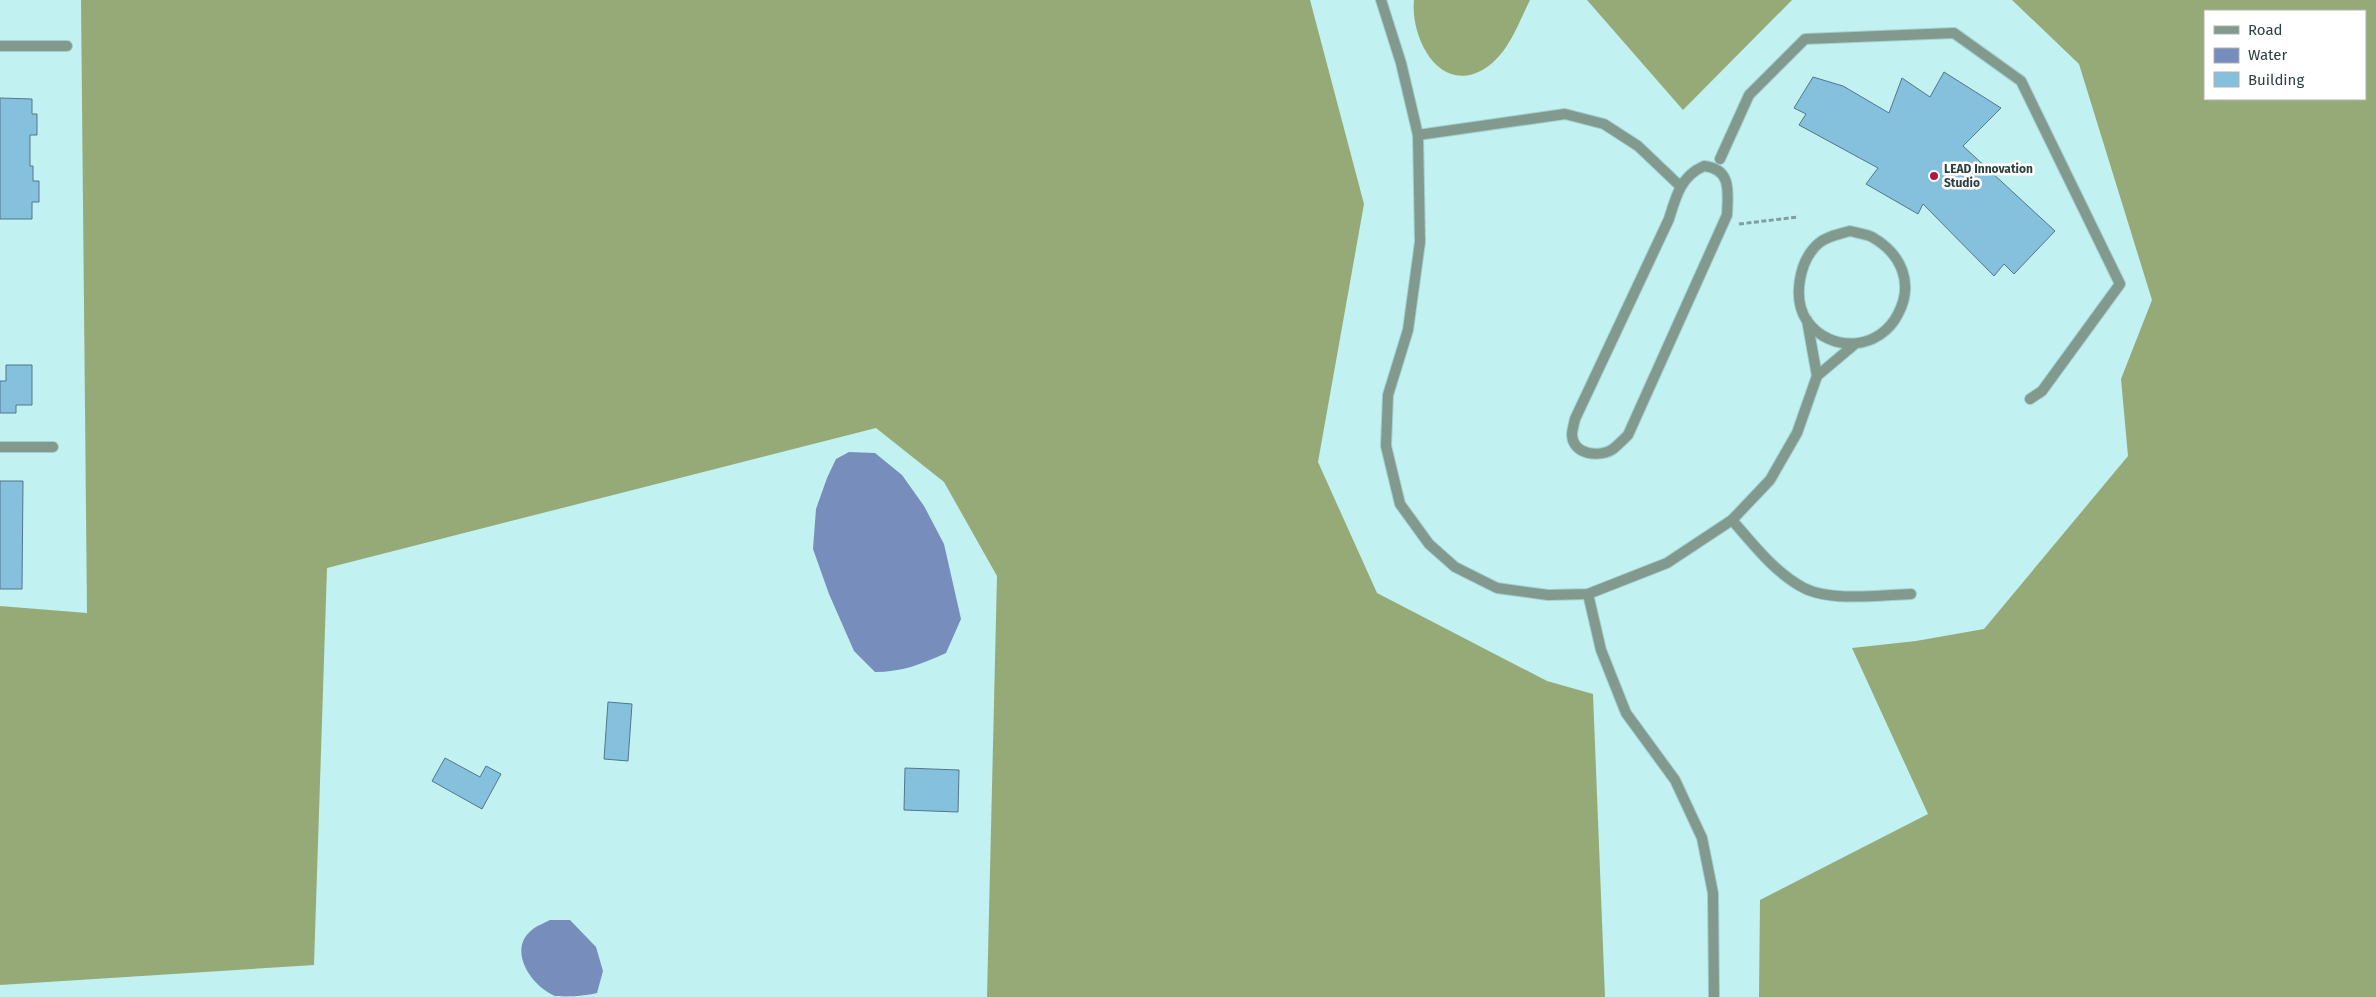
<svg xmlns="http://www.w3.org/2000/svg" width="2376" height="997" viewBox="0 0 2376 997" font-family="'Fira Sans',sans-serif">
<rect width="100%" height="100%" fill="#c1f1f1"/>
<path fill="#95aa77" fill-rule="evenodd" d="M81,0H1310L1364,204L1318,462L1377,593L1547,681L1593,694L1605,997H987L997,576L944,482L876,428L327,568L314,965L0,985V606L87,613Z
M1414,0H1530C1518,24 1508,55 1484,69C1439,96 1410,37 1414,0Z
M1587,0H1792L1683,110Z
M2012,0H2376V997H1759L1760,900L1928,814L1852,648L1916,641L1984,629L2128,456L2121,379L2152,300L2079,64ZM2205,11H2365V99H2205Z"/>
<path fill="#778dbb" d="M849,452L875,453L902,475L924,506L944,544L961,619L946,653C922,664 902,672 875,672L854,651L829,594L813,549L816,509L827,478L836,459Z
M550,920H570L596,947L603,971L597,993C586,996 566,997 555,996C531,986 506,949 533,929C538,925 545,923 550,920Z"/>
<path fill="#85c0dd" stroke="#537789" d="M1944,72L2001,108L1963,146L2055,231L2014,274L2004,264L1994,276L1923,204L1918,214L1866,184L1878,168L1799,125L1806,114L1794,108L1813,77L1843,86L1889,113L1902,78L1930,97Z
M0,98L32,99V114H37V135H30V166H33V181H39V202H32V219H0Z
M6,365H32V405H16V413H0V381H6Z
M0,481H23L22,589H0Z
M608,702L632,704L628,761L604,759Z
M445,758L480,777L486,766L501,774L482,809L432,781Z
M905,768L959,770L958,812L904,810Z"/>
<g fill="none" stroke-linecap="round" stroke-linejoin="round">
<defs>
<path id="lane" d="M1418,135L1565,114L1604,124L1638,146L1680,186
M1720,159L1749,95L1805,39L1954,33L2021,81L2120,284L2042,391L2030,399
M1704,166C1732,169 1728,192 1727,215L1628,435C1623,440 1618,445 1613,449C1600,458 1573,455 1572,435C1572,430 1574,424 1575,419L1669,219C1676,196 1681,176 1704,166Z
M1850,231C1857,233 1866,234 1872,237C1902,254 1914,284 1898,314C1880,350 1831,354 1807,321C1792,299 1799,260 1819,243C1827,236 1840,234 1850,231Z
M1807,320L1817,376
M1817,376L1855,344
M1732,520C1753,544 1775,573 1804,588C1831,602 1881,595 1911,594
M1588,594L1601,650L1626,713L1675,780L1702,838L1713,893L1714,997"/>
<path id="street" d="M1381,0L1401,63L1418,135L1420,242L1408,330L1388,395L1386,446L1400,504L1429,544L1455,567L1497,588L1548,595L1588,594L1667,563L1732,520L1770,480L1797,433L1817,376
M0,46H67
M0,447H53"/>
</defs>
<use href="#lane" stroke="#a3cece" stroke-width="12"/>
<use href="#street" stroke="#a3cece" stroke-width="12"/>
<path stroke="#7ea0a0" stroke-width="3" stroke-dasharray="5 2.5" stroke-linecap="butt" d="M1739,224L1798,217"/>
<use href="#lane" stroke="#829a8d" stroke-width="10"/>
<use href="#street" stroke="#829a8d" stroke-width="10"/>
</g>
<circle fill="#ac1948" stroke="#fff" stroke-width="2" cx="1934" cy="176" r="5"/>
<g text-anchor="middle" stroke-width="5" stroke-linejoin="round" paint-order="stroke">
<g font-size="12" font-weight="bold" fill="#2d4040" stroke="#fff" text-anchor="start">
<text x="1944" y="173">LEAD Innovation<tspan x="1944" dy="14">Studio</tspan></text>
</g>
</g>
<rect x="2204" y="10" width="162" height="90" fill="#ffffff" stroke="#abb3b3"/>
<rect x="2214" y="26" width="25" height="8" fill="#829a8d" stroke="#abb3b3"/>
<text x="2248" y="35" font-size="15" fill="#2d4040">Road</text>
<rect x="2214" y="48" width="25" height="15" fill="#778dbb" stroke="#abb3b3"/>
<text x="2248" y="60" font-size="15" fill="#2d4040">Water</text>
<rect x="2214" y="72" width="25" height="15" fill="#85c0dd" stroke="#abb3b3"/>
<text x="2248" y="85" font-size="15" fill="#2d4040">Building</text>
</svg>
